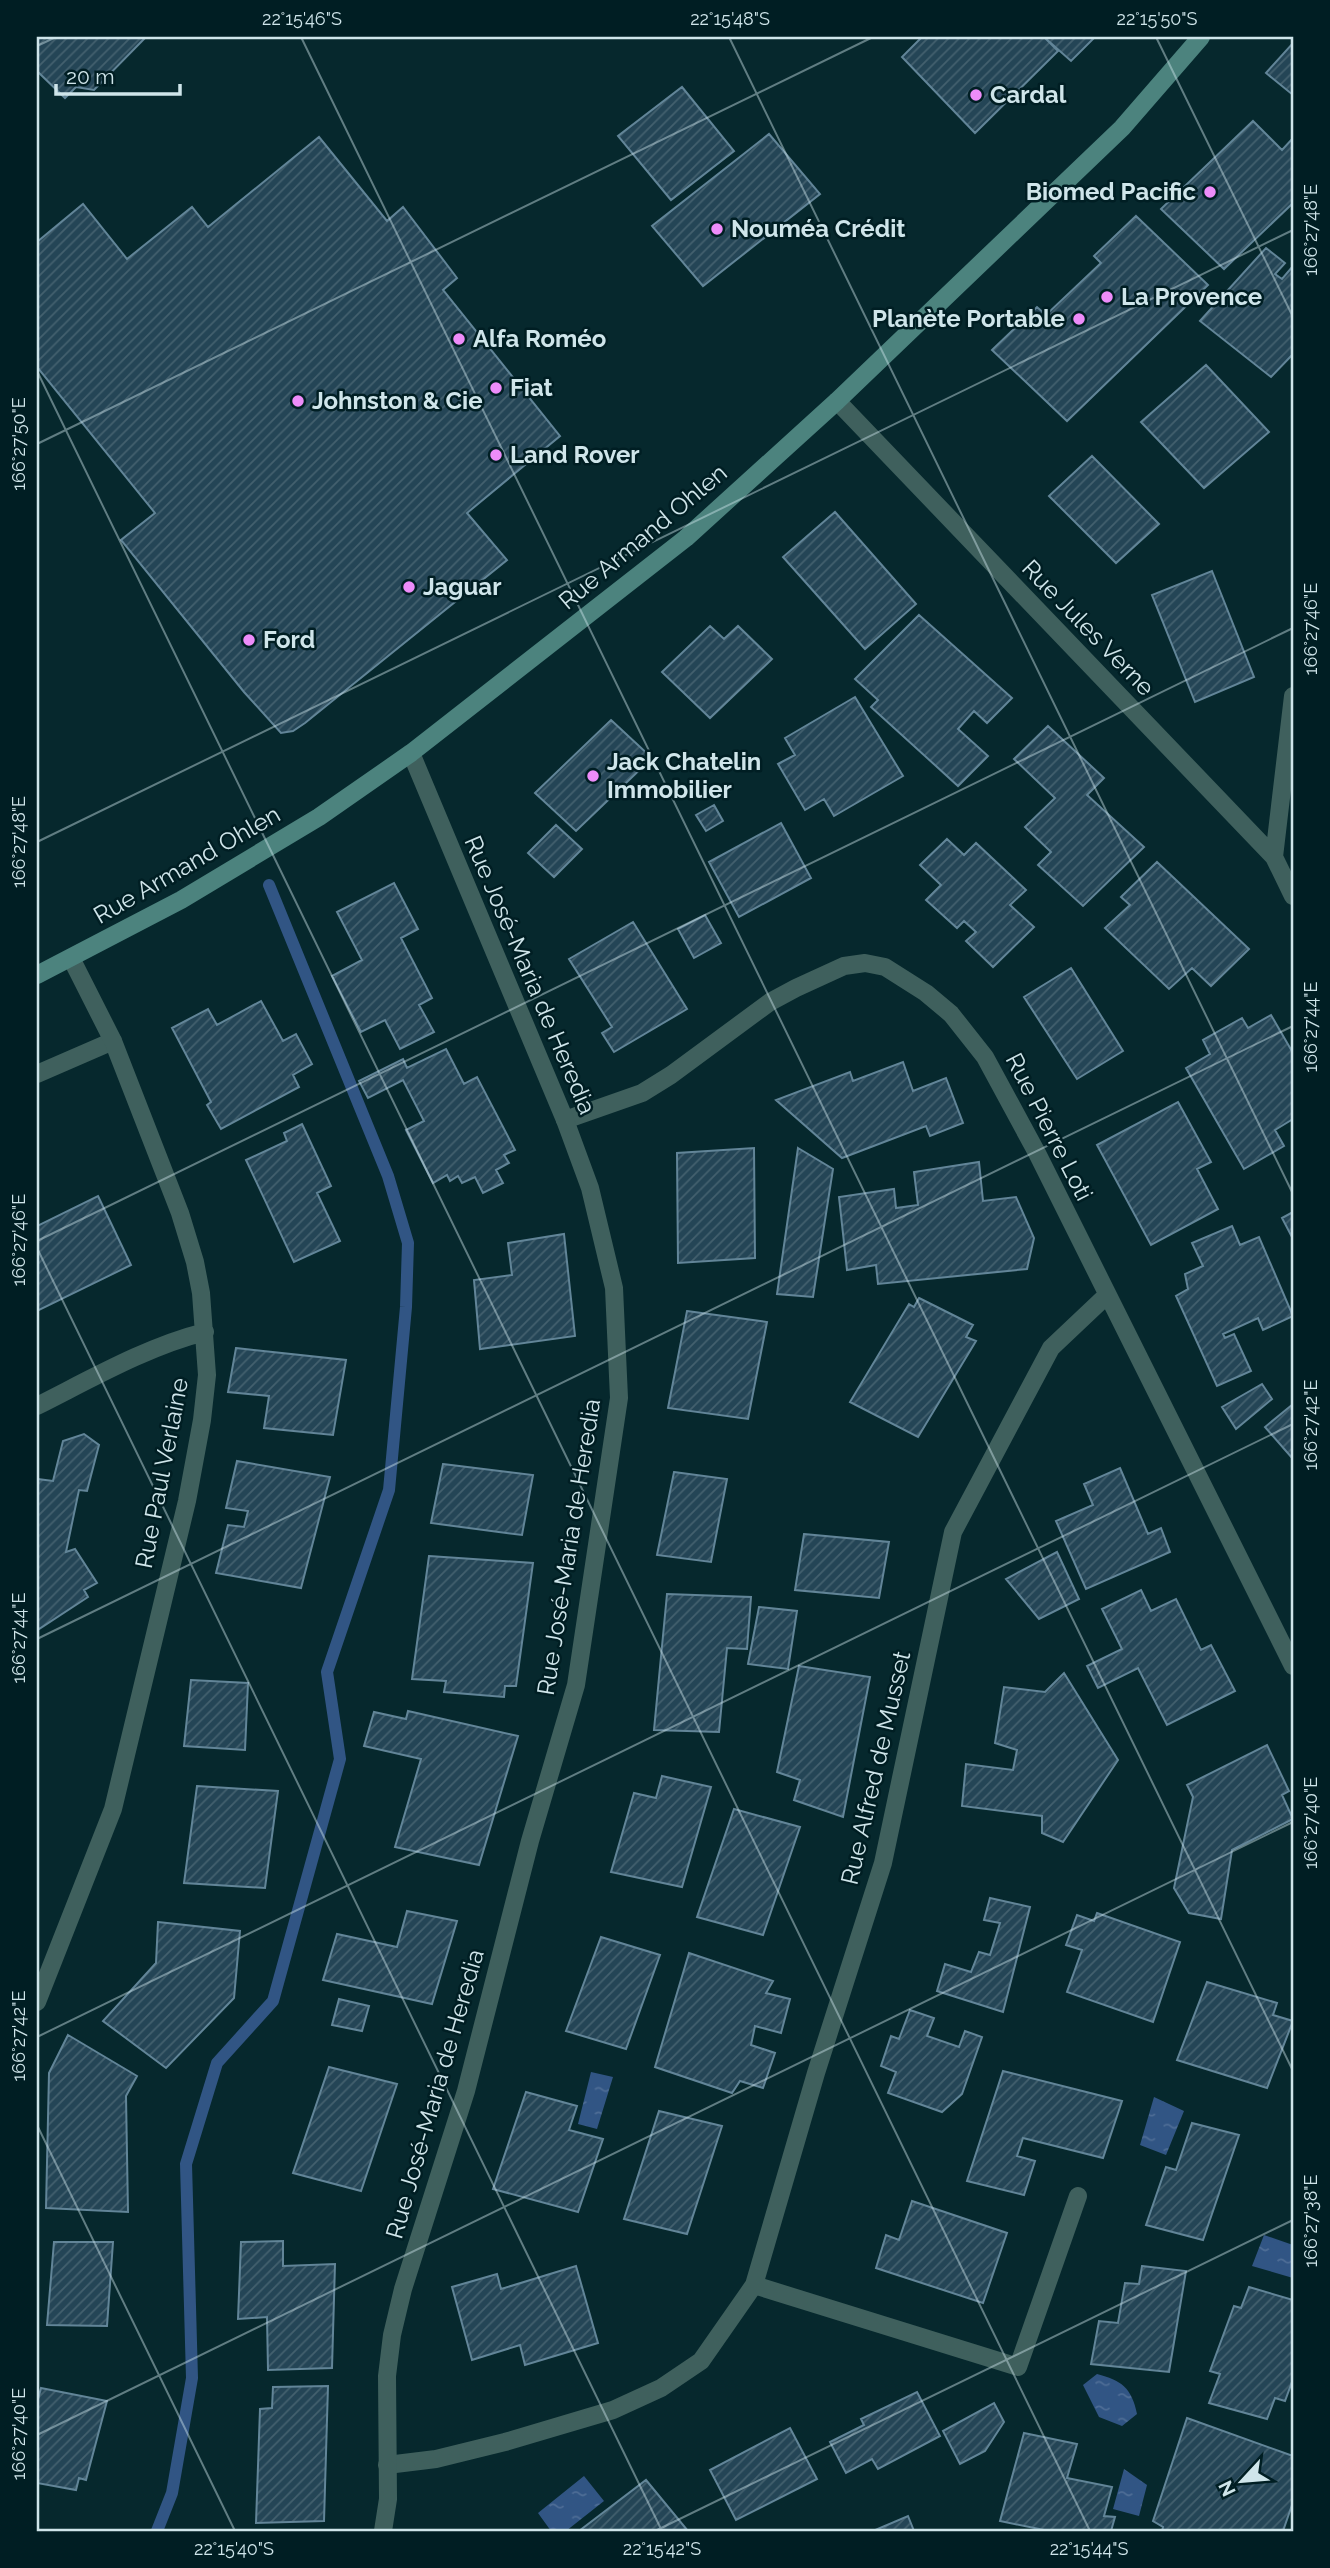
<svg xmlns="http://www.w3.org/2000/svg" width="1330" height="2568" viewBox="0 0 1330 2568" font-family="Raleway,sans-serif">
<defs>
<pattern id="water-ripples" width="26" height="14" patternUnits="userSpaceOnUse" patternTransform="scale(1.75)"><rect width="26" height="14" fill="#315584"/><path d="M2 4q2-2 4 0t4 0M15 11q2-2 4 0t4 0" fill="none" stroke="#4e6d96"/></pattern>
<pattern id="building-hatch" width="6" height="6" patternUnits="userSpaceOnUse" patternTransform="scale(1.75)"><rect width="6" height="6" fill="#244556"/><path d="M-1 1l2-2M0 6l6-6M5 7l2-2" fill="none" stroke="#43606e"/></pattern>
</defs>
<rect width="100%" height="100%" fill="#06282d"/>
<path fill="url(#water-ripples)" d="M591,2072L613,2077L597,2129L578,2124Z
M1154,2097L1184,2111L1166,2155L1140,2145Z
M1264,2235L1293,2245V2278L1252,2266Z
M1097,2374C1121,2380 1132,2388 1137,2414L1122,2426L1099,2417L1083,2385Z
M1124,2469L1147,2485L1139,2516L1113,2509Z
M584,2476L604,2501L566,2531H551L538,2513Z"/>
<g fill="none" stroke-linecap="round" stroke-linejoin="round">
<path stroke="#315584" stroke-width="12" d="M157,2531L172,2493L192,2378L186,2164L217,2063L273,2001L340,1759L327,1672L389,1490L406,1307L408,1243L388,1176L269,885"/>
</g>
<path fill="url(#building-hatch)" stroke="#628598" stroke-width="2" d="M37,37H146L94,90L76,87L65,98L37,71Z
M922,37H1044L1058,51L975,133L902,57Z
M1044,37H1095L1071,61Z
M1293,43V95L1266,73Z
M682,87L734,151L671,200L618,136Z
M1253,121L1282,150L1293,138V203L1224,269L1161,209Z
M769,134L820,194L703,286L652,226Z
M319,137L387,221L403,207L457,278L443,290L560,436L467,513L507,560L305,723L293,731L281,733L244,692L121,540L155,513L37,367V242L83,204L127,259L192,207L208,227Z
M1136,216L1208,285L1067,421L992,350L1037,307L1046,315L1101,263L1094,256Z
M1266,248L1285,263L1275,274L1282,279L1293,266V354L1271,377L1200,321Z
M1206,365L1269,432L1204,488L1141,422Z
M1092,456L1159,524L1116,563L1049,496Z
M835,512L916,604L865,649L783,557Z
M1212,571L1254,677L1195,702L1152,595Z
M919,615L1012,698L987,723L974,711L958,729L988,756L958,786L871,707L878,700L855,679Z
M710,626L724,639L738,626L772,659L710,718L662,672Z
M855,697L903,776L834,816L824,799L805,810L778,764L795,755L785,738Z
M611,720L652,758L576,831L535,793Z
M1048,726L1104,778L1087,795L1144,847L1083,906L1038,865L1051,852L1025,827L1055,798L1014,759Z
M714,805L723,821L706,831L696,815Z
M781,823L811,878L739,917L709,862Z
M556,825L582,849L554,877L528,853Z
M947,839L964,855L976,843L1026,890L1010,905L1034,927L993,967L966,941L976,932L964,921L957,928L926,900L941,885L920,865Z
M1157,862L1249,949L1211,986L1192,968L1169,989L1105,928L1130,905L1121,897Z
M394,883L418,929L401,938L432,998L419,1005L434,1032L400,1049L385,1020L361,1032L332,976L362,960L337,912Z
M705,915L721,943L694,958L678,929Z
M633,922L687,1009L614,1052L602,1033L612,1027L569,959Z
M1071,968L1123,1051L1077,1079L1024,997Z
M261,1001L283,1041L296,1034L312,1064L293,1075L299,1087L221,1129L207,1105L211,1102L172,1028L208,1009L217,1025Z
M1271,1015L1293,1053V1119L1275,1130L1284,1146L1244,1169L1186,1068L1210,1054L1203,1040L1242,1018L1248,1028Z
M446,1049L464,1084L477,1077L515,1150L504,1155L509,1163L496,1170L503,1183L483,1193L475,1177L462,1183L458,1176L450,1181L447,1175L433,1183L406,1130L424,1121L403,1080L368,1098L359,1081L403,1059L407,1068Z
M903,1062L913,1091L946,1078L963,1123L930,1136L926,1126L842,1158L776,1100L850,1072L853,1081Z
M1178,1102L1211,1162L1197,1169L1218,1209L1151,1245L1097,1145Z
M302,1124L331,1186L317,1193L340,1241L294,1262L246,1160L287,1141L284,1133Z
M754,1148L755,1258L678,1263L677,1153Z
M798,1148L833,1169L813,1297L777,1294Z
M979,1162L983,1201L1016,1197L1034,1238L1027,1269L878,1284L876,1265L847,1270L839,1197L894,1189L896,1208L918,1205L914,1172Z
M98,1196L131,1265L37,1311V1226Z
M1293,1212V1239L1282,1218Z
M1232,1226L1240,1245L1259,1237L1293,1316L1263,1330L1258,1318L1223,1334L1225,1338L1234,1334L1251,1371L1217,1386L1176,1296L1188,1289L1185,1274L1203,1266L1192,1243Z
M564,1234L575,1336L480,1349L474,1280L512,1275L508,1243Z
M919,1298L973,1325L966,1337L976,1341L918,1437L850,1402L909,1304L914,1307Z
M687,1311L767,1322L748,1419L668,1408Z
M236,1348L346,1360L333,1435L264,1428L269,1396L228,1392Z
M1262,1384L1272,1399L1236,1429L1222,1407Z
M1293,1404V1459L1265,1427Z
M84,1434L99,1445L87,1491L79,1490L66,1552L75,1549L97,1583L84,1590L88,1597L39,1629L37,1626V1479L53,1481L63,1441Z
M237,1461L330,1477L301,1588L216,1573L228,1525L244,1527L248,1511L226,1508Z
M443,1464L533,1475L522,1535L431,1523Z
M1120,1468L1148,1534L1161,1528L1170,1552L1086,1589L1056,1521L1093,1505L1084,1484Z
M674,1472L727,1479L711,1562L657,1555Z
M804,1534L889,1542L879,1598L795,1590Z
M1057,1552L1079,1599L1039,1619L1006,1579Z
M429,1556L533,1563L516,1686H505L504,1697L444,1692L446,1681L412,1679Z
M1141,1590L1151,1611L1176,1599L1201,1650L1211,1645L1235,1691L1167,1725L1138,1668L1098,1688L1087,1666L1122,1649L1102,1609Z
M667,1594L751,1597L747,1649L727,1648L719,1732L654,1730Z
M759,1607L797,1611L788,1669L748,1664Z
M799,1666L870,1677L843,1817L794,1800L800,1780L777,1772Z
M1064,1673L1118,1760L1063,1842L1042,1833V1816L962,1806L966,1764L1013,1770L1017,1750L995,1743L1004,1687L1045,1692Z
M191,1680L248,1683L245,1750L184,1746Z
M408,1711L518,1736L479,1865L395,1847L421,1759L364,1746L374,1712L406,1719Z
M1267,1745L1289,1791L1282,1795L1293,1819L1232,1850L1221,1919L1189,1913L1174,1888L1193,1797L1187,1785Z
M662,1776L711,1787L682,1887L611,1872L634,1793L656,1798Z
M197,1786L278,1791L265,1888L184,1883Z
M734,1809L800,1827L763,1935L697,1917Z
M990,1898L1030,1907L1003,2012L937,1991L945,1964L971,1972L979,1952L990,1955L1000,1923L984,1920Z
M407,1911L457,1921L432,2004L323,1980L337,1934L397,1947Z
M1097,1913L1180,1942L1153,2022L1067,1992L1082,1950L1066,1945L1077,1915L1094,1921Z
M158,1922L240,1931L234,1998L166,2068L103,2021L156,1963Z
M601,1937L660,1955L626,2049L566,2031Z
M689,1953L773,1981L766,1993L790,1999L781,2033L755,2026L751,2045L775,2053L763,2088L740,2081L732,2093L655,2067Z
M1207,1982L1277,2003L1273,2015L1293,2021L1267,2088L1177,2060Z
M339,1999L369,2006L362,2031L332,2025Z
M910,2010L934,2018L927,2036L959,2047L965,2031L982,2037L962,2094L942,2112L888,2093L896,2072L881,2066L891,2036L899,2039Z
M68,2035L137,2076L126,2096L128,2212L46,2208L49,2073Z
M329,2067L397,2084L361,2191L293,2173Z
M1003,2071L1122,2101L1103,2158L1023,2138L1017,2156L1035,2161L1024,2195L967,2181Z
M526,2092L577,2106L569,2130L603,2139L578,2212L493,2189Z
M659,2111L722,2126L687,2234L624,2219Z
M1192,2123L1239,2135L1203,2240L1146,2225L1166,2167L1176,2170Z
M912,2201L1007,2233L983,2303L876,2268L886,2235L899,2240Z
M283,2241V2266L335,2264L332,2368L268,2370L267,2317L238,2319L241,2242Z
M54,2242H113L107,2326L47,2325Z
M576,2266L598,2343L525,2365L520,2345L472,2360L452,2287L497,2274L501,2289Z
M1142,2266L1186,2271L1169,2372L1091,2364L1099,2321L1118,2323L1125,2283L1139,2284Z
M1249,2287L1293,2300V2379L1285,2401L1275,2398L1267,2419L1209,2403L1220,2374L1210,2371L1234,2306L1241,2308Z
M328,2386L324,2521L256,2523L260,2409L272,2408L273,2387Z
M41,2388L107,2401L86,2480L79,2478L76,2490L37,2483V2403Z
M917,2392L940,2436L878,2469L872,2459L846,2473L830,2442L864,2425L861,2419Z
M994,2403L1004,2422L985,2451L960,2464L943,2431Z
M1187,2418L1293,2456V2502L1283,2531H1162L1163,2527L1153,2521Z
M790,2428L817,2479L736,2520L710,2470Z
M1024,2433L1077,2444L1067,2478L1112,2487L1104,2516L1115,2517L1111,2531H1049L1000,2521Z
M646,2480L688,2531H579Z
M908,2516L914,2531H873Z"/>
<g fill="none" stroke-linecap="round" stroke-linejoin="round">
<path stroke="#3f605d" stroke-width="18" d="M37,1074L113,1041"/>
<path stroke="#3f605d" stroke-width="18" d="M837,401L1274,857L1293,896
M1274,857L1293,696
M565,1120L642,1093L671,1075L770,1002L796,988L844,966L865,963L885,967L926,993L951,1014L985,1057L1037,1153L1293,1666
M37,1406C89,1380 148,1346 205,1332
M37,2002L113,1809L187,1501L202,1420L207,1375L201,1293L195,1262L180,1213L113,1041L71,958
M754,2285L1018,2367L1078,2196
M387,2465L436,2459L505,2442L613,2410L661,2388L701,2361L754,2285L816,2073L883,1863L953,1532L1051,1348L1106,1296"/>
<path stroke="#3f605d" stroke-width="18" d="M383,2531L388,2499L387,2376L392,2335L403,2289L466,2091L530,1841L576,1685L619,1398L614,1288L590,1188L565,1120L411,753"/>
<path stroke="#4c837e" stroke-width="18" d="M37,975L181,900L319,817L411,753L686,538L837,401L1122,128L1201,37"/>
</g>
<path fill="none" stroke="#cfe5ea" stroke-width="2" stroke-opacity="0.45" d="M301,37L1293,2071M729,37L1293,1194M1156,37L1293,317M37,46L56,37M37,371L1090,2531M37,444L873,37M37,842L1293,230M37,1241L1293,628M37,1248L662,2531M37,1639L1293,1026M37,2037L1293,1424M37,2125L235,2531M37,2435L1293,1822M655,2531L1293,2220"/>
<g fill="#ed8cf9" stroke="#001e23" stroke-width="2.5">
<circle cx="976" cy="95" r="7"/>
<circle cx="1210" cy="192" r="7"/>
<circle cx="717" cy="229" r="7"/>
<circle cx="1107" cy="297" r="7"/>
<circle cx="1079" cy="319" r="7"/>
<circle cx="459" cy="339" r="7"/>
<circle cx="496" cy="388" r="7"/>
<circle cx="298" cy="401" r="7"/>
<circle cx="496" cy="455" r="7"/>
<circle cx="409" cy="587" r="7"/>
<circle cx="249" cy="640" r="7"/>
<circle cx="593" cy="776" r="7"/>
</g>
<g text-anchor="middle" stroke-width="5" stroke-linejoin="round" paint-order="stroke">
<g font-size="24" font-weight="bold" fill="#cfe5ea" stroke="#001e23" text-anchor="start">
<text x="990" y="103">Cardal</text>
<text x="1196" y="200" text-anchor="end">Biomed Pacific</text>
<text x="731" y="237">Nouméa Crédit</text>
<text x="1121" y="305">La Provence</text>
<text x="1065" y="327" text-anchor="end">Planète Portable</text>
<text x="473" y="347">Alfa Roméo</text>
<text x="510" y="396">Fiat</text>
<text x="312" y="409">Johnston &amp; Cie</text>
<text x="510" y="463">Land Rover</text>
<text x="423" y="595">Jaguar</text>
<text x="263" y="648">Ford</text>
<text x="607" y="770">Jack Chatelin<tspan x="607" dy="28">Immobilier</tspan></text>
</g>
<g font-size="24" fill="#cfe5ea" stroke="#001e23">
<text transform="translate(643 537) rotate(-40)" y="8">Rue Armand Ohlen</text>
<text transform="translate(1088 628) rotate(46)" y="8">Rue Jules Verne</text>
<text transform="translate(187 865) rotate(-30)" y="8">Rue Armand Ohlen</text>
<text transform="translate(530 975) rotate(67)" y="8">Rue José-Maria de Heredia</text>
<text transform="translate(1049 1127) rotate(63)" y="8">Rue Pierre Loti</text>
<text transform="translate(162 1473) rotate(-79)" y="8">Rue Paul Verlaine</text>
<text transform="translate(569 1547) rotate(-81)" y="8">Rue José-Maria de Heredia</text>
<text transform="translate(876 1768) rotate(-77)" y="8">Rue Alfred de Musset</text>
<text transform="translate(435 2094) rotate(-74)" y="8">Rue José-Maria de Heredia</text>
</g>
</g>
<rect width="1330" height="2568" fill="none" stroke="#001e23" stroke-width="77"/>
<g transform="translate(1242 2481) rotate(244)" stroke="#001e23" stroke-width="5" paint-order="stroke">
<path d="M0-5L12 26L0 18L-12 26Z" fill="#cfe5ea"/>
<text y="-10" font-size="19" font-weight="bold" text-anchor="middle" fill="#cfe5ea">N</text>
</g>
<path d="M56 84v10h124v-10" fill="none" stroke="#cfe5ea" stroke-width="3.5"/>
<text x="66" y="84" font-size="21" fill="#cfe5ea" stroke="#001e23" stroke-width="5" paint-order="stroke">20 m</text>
<rect x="38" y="38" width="1254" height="2492" fill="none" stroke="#cfe5ea" stroke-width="2.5"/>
<g font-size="18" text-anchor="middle" fill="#cfe5ea">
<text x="302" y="25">22°15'46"S</text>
<text x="730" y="25">22°15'48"S</text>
<text x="1157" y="25">22°15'50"S</text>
<text transform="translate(1311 230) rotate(-90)" y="6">166°27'48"E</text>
<text transform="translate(19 444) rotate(-90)" y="6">166°27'50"E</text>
<text transform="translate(1311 629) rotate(-90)" y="6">166°27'46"E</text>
<text transform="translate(19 842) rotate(-90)" y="6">166°27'48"E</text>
<text transform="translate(1311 1027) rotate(-90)" y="6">166°27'44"E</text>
<text transform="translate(19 1240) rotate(-90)" y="6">166°27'46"E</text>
<text transform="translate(1311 1425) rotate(-90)" y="6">166°27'42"E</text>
<text transform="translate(19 1638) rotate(-90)" y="6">166°27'44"E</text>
<text transform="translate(1311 1823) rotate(-90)" y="6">166°27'40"E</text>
<text transform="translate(19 2036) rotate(-90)" y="6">166°27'42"E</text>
<text transform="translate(1311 2221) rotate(-90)" y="6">166°27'38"E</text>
<text transform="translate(19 2434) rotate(-90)" y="6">166°27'40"E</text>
<text x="234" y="2555">22°15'40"S</text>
<text x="662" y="2555">22°15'42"S</text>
<text x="1089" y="2555">22°15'44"S</text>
</g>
</svg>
